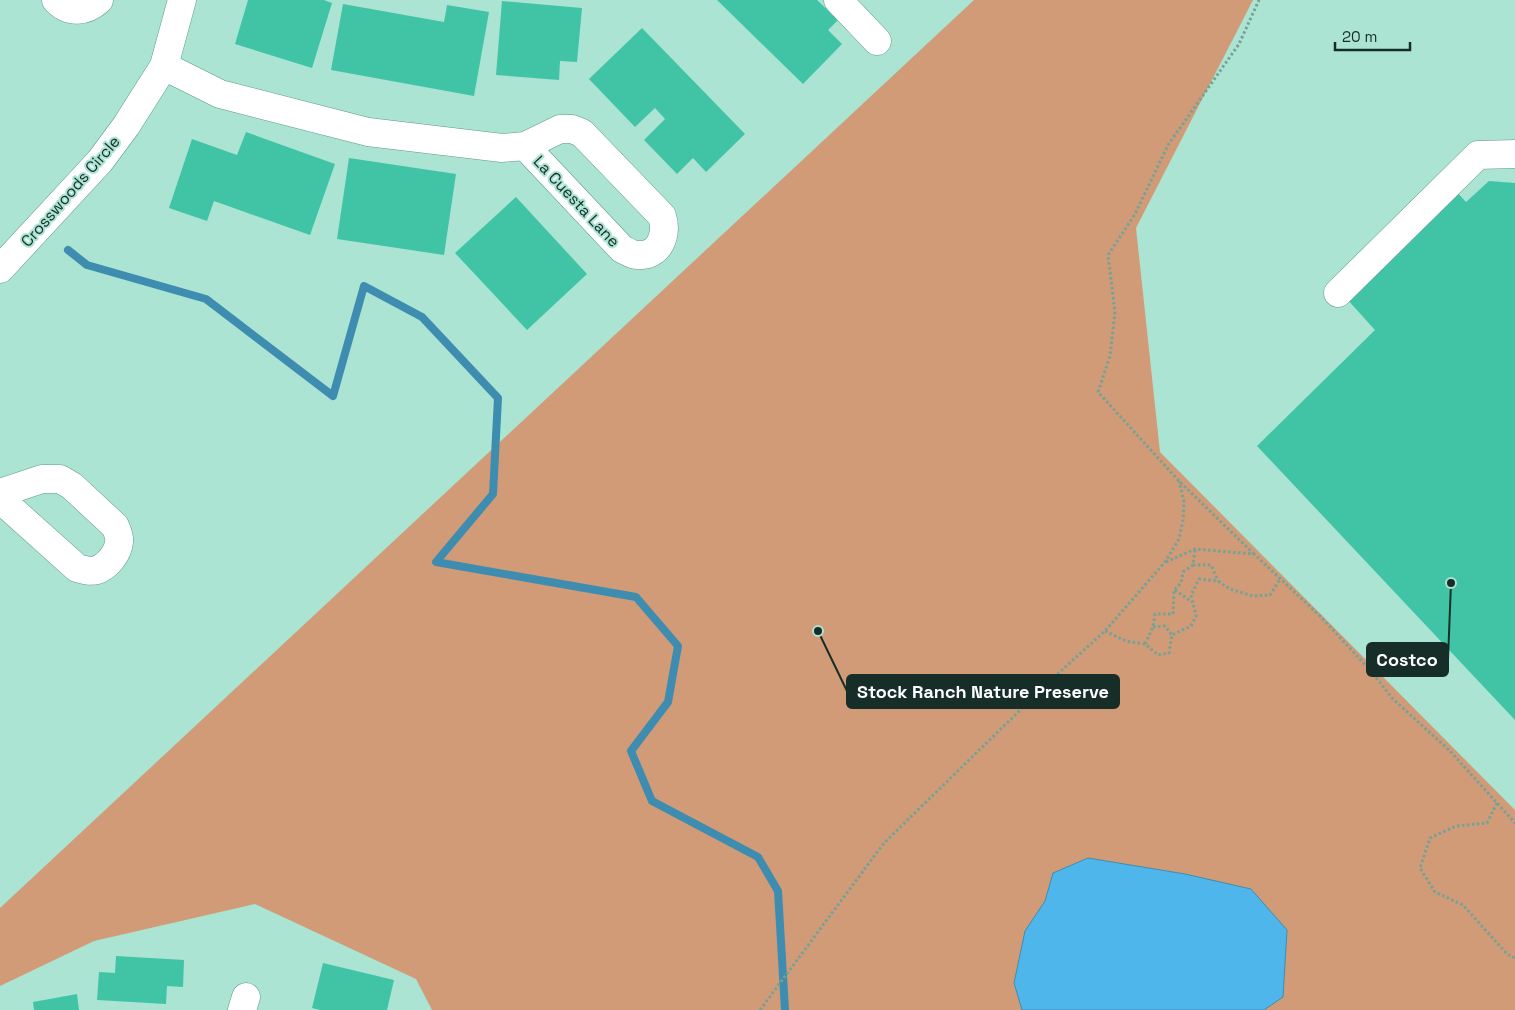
<svg xmlns="http://www.w3.org/2000/svg" width="1515" height="1010" viewBox="0 0 1515 1010" font-family="'Space Grotesk',sans-serif">
<rect width="100%" height="100%" fill="#abe4d3"/>
<path fill="#d19b77" d="M974,0H1253L1136,228L1160,452L1515,810V1010H432L416,979L255,904L94,941L0,986V908Z"/>
<path fill="#4fb6eb" stroke="#3e8db0" d="M1088,858L1185,874L1251,889L1287,930L1283,997L1264,1010H1022L1014,983L1025,931L1045,901L1053,873Z"/>
<g fill="none" stroke-linecap="round" stroke-linejoin="round">
<path stroke="#3e8db0" stroke-width="8" d="M68,250L87,265L206,299L333,396L364,286L422,317L498,398L493,494L436,562L636,597L678,646L668,702L631,751L652,801L758,857L778,891L785,1010"/>
</g>
<path fill="#41c4a6" d="M248,0H324L332,3L312,68L235,44Z
M717,0H817L838,20L828,30L842,44L803,84Z
M502,1L582,8L577,62L560,61L559,80L496,75Z
M343,4L444,22L447,5L489,12L474,96L331,70Z
M642,28L745,134L706,172L693,158L677,174L644,140L665,119L655,108L635,127L589,79Z
M246,132L335,164L310,235L214,201L207,221L169,208L192,139L237,155Z
M349,158L456,174L444,255L337,239Z
M1489,181L1515,183V720L1257,446L1375,330L1346,298L1455,190L1466,202Z
M516,197L587,274L527,330L455,253Z
M116,956L184,960L183,987L167,986L166,1004L97,1000L99,972L115,973Z
M323,963L394,980L387,1010H320L312,1008Z
M77,994L79,1010H34L33,1002Z"/>
<g fill="none" stroke-linecap="round" stroke-linejoin="round">
<defs>
<path id="minor" d="M56,0C69,14 86,12 99,0
M838,0L877,41
M164,66L220,94L368,132L502,148L525,146
M560,129H572L582,133L662,216C668,234 660,257 637,255C632,255 627,251 622,249L525,146Z
M0,269L100,161L126,126L164,66L182,0
M1338,293L1478,155L1515,154
M0,493L42,479H60L72,486L115,526C117,531 120,536 119,542C118,553 108,566 97,570C90,572 84,570 77,568L0,499
M242,1010L246,997"/>
</defs>
<use href="#minor" stroke="#619989" stroke-width="29"/>
<path stroke="#75a295" stroke-width="3" stroke-dasharray="2.5 2.5" stroke-linecap="butt" d="M1195,550L1193,565H1211L1218,581
M1254,554L1179,481L1098,392L1110,356L1115,312L1108,255L1135,214L1168,145L1239,44L1259,0
M1166,562L1195,549L1254,554L1320,616L1371,671L1392,698L1450,751L1515,823
M1175,590L1192,602
M1153,627L1165,626L1172,635
M1105,631L1126,641L1145,644L1158,655L1169,653L1172,635L1191,626L1196,616L1191,595L1199,579L1218,581L1230,589L1253,596L1270,595L1280,579
M1145,644L1153,627L1155,614H1173L1174,590L1181,583L1183,572L1193,565
M1497,803L1487,823L1456,826L1430,838L1420,868L1435,892L1463,905L1507,954L1515,958
M760,1010L884,843L1052,679L1105,631L1165,562L1179,539L1183,520L1184,502L1179,481"/>
<use href="#minor" stroke="#fff" stroke-width="28"/>
</g>
<g text-anchor="middle" stroke-width="4" stroke-linejoin="round" paint-order="stroke">
<g font-size="16" fill="#172e28" stroke="#abe4d3">
<text transform="translate(70 191) rotate(-49)" y="6">Crosswoods Circle</text>
<text transform="translate(577 201) rotate(47)" y="6">La Cuesta Lane</text>
</g>
</g>
<path fill="none" stroke="#172e28" stroke-width="2" d="M1451 583L1448 659M818 631L847 691"/>
<g fill="#172e28" stroke="#abe4d3" stroke-width="2">
<circle cx="1451" cy="583" r="5"/>
<circle cx="818" cy="631" r="5"/>
</g>
<g fill="#172e28" stroke="#172e28" stroke-width="2">
<rect x="1367" y="643" width="81" height="33" rx="5"/>
<rect x="847" y="675" width="272" height="33" rx="5"/>
</g>
<g font-size="18" text-anchor="middle" font-weight="bold" fill="#fff">
<text x="1407" y="666">Costco</text>
<text x="983" y="698">Stock Ranch Nature Preserve</text>
</g>
<path d="M1335 42v8h75v-8" fill="none" stroke="#172e28" stroke-width="2.5"/>
<text x="1342" y="42" font-size="15" fill="#172e28" stroke="#abe4d3" stroke-width="4" paint-order="stroke">20 m</text>
</svg>
